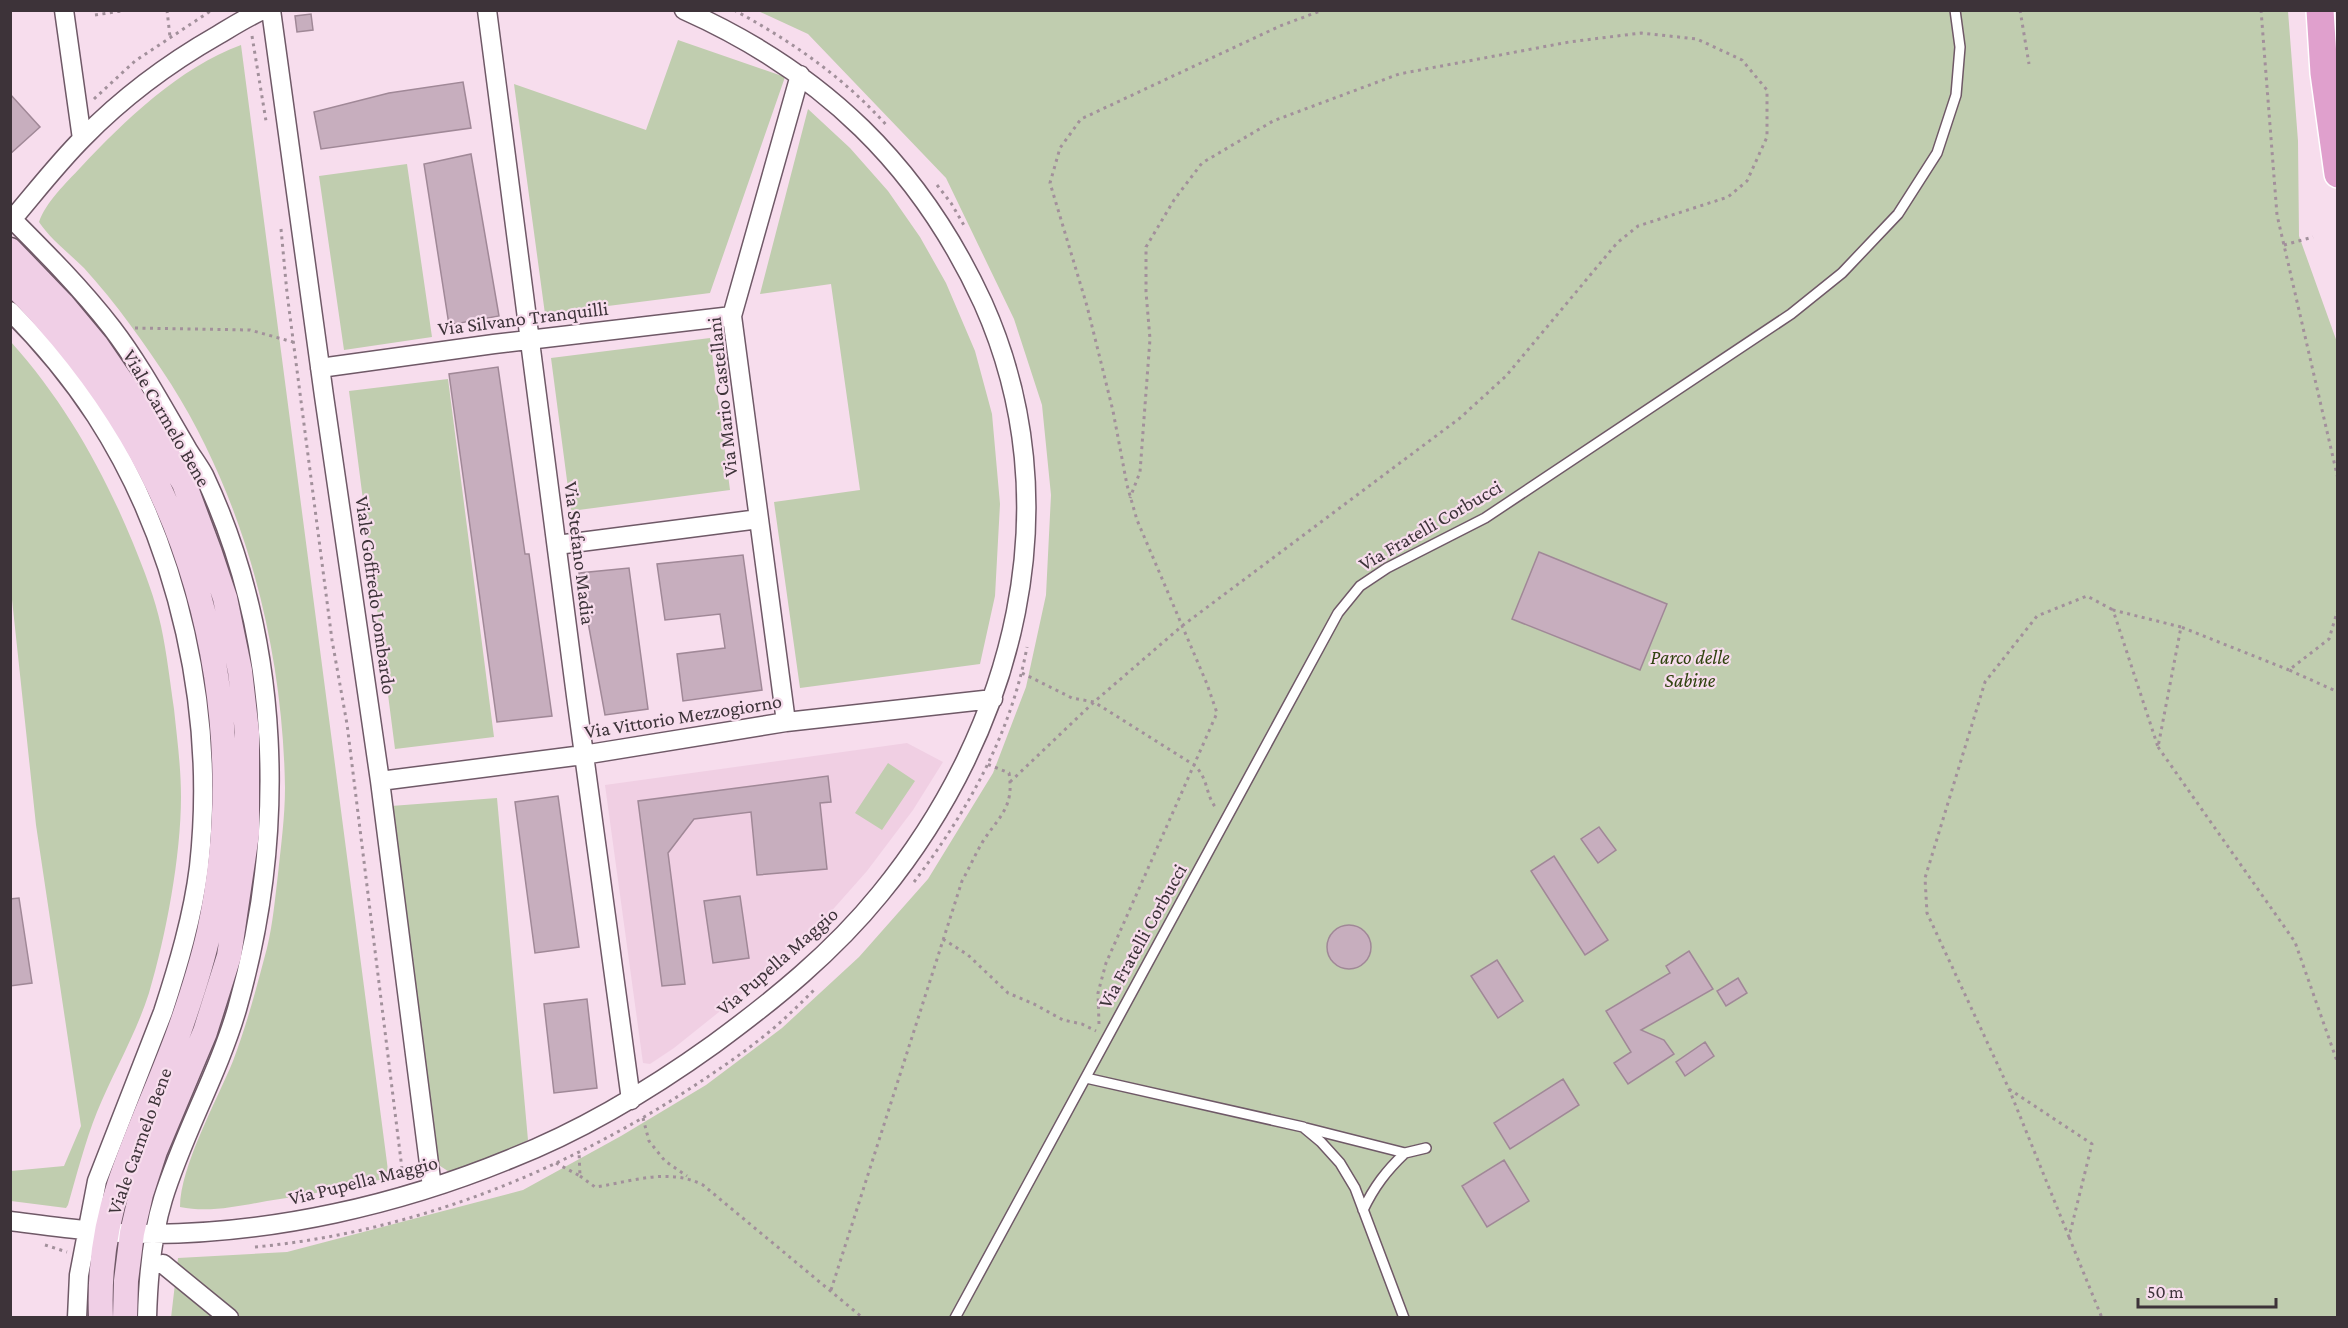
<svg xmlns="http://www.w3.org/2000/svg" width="2348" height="1328" viewBox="0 0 2348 1328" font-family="'Crimson Pro',serif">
<rect width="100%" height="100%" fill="#f7dded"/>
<path fill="#f0cfe3" d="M907,743L943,762L913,810L867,871L820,924L754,984L674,1048L650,1064L643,1063L605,785Z"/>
<path fill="#c0cdaf" d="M758,11H2288L2298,141L2299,236L2338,345L2337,1317L171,1318L178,1258L287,1252L523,1190L621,1136L706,1085L782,1028L859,957L928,879L993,773L1026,687L1046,595L1051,495L1042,405L1014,319L946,178L808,34Z
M678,40L785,77L710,293L545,314L514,84L646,130Z
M241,45L389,1178C349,1187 308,1195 267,1201C239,1206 209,1213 180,1207C180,1167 217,1100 233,1061C247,1024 257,986 267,948C273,923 275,899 278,874C281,846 285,816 285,788C283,649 246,503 171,384C145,344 116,303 84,268C69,253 51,240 39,222C46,202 66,183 81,167C124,121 180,67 241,45Z
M808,109L850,148L888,191L920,237L946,283L975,351L992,414L1000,504L995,596L980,664L800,688L774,502L860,490L831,284L760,294Z
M407,164L432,337L344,350L319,176Z
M710,338L730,490L571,511L551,358Z
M11,342C64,401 103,470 133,543C144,570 155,598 161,626C167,654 170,682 174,709C177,738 181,767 181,797C181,856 166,936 149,993C136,1034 113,1073 97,1112C85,1142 77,1174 68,1205L66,1208L11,1201V1171L64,1166L81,1126L36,825L11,590Z
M448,379L494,737L395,749L349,391Z
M888,763L915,781L882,830L855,813Z
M497,798L528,1140L506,1152L451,1173L437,1164L391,806Z"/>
<path fill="#c7aebe" stroke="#a08897" stroke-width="1.5" d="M311,14L313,30L297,32L295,16Z
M463,82L471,128L321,149L314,112L389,93Z
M10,94L40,127L10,154Z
M471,154L499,316L449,325L424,164Z
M498,367L525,554H529L552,716L497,722L449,374Z
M1539,552L1667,604L1640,670L1512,619Z
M743,555L762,690L683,701L677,654L725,648L720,614L665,620L657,564Z
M629,568L648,709L605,715L579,573Z
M828,776L831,802L820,803L827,869L757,875L751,812L694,819L668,853L685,984L662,986L638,801Z
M558,796L579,947L535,953L515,802Z
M1599,827L1616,850L1598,863L1581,839Z
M1554,856L1608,940L1585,955L1531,871Z
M740,896L749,958L713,963L704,901Z
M19,898L32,983L10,986V899Z
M1327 947a22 22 0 1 1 44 0a22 22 0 1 1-44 0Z
M1689,951L1713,989L1641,1030L1664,1040L1674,1054L1628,1084L1614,1063L1631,1052L1606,1011L1670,973L1666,966Z
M1497,960L1523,1001L1498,1018L1471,976Z
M1738,978L1747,993L1726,1006L1717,991Z
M587,999L597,1088L554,1093L544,1004Z
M1705,1042L1714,1056L1685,1076L1676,1062Z
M1563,1079L1579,1105L1510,1149L1494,1123Z
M1504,1160L1529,1201L1487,1227L1462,1186Z"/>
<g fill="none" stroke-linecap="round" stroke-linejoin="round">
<defs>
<path id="lane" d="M1086,1078L1303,1127L1321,1142L1340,1163L1355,1188L1404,1318
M1306,1128L1405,1153L1426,1148
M1363,1210C1374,1187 1386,1171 1405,1153
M955,1318L1338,613L1360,586L1387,568L1485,518L1791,314L1842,273L1898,214L1937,153L1956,95L1960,47L1955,10"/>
<path id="street" d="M64,10L82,139
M271,10L324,396L380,781L432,1187
M487,10C534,374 580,737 631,1100
M10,217C46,253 81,288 112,328C141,366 163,408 188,450C193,458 199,466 204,475C282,641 287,834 237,1009C218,1074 183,1134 163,1199C152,1235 148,1280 147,1318
M10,222C34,194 57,164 83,138C123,97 169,63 218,35C233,26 247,17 263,10
M10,311C42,343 71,378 96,416C180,546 216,714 199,867C193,916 178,966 163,1012L97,1181L79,1275L77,1318
M320,368L494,344L732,316
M557,545L759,519
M786,722L732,316L800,75
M380,781L583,755L786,722L993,699
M10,1221C58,1227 105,1234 153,1234C274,1233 398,1205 510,1159C584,1130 650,1090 714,1044C774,1000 833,952 880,894C1015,729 1073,504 983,303C920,166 823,72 684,10
M163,1264L229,1318"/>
<path id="secondary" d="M10,250L62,304L97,346L130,394L184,483L210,553L225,598L240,671L247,732V834L229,956L205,1032L155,1151L141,1194L132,1233L126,1281L125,1318
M10,281C56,327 98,379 131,435C218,582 245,765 209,932C202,963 192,994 182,1023C163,1078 137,1130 119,1185C105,1227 99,1273 101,1318"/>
<path id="primary" d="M2320,10L2324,73L2338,174"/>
</defs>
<use href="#lane" stroke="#6f5967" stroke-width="12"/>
<use href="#street" stroke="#6f5967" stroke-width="21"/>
<use href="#secondary" stroke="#6f5967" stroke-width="27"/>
<use href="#primary" stroke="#fff" stroke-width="30"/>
<path stroke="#a2909b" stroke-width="3" stroke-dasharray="3 4.5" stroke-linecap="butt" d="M167,10L170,37
M734,10C791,41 845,78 888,127
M2020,10L2029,64
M2261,10L2277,215L2338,479
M95,15L128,10
M252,36L266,121
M94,99L135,61L212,10
M937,185L951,203L965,227
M281,229L287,293L332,640L347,724L403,1177
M2284,245L2313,237
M135,328L250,330L293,342
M2338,609L2329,639L2289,670L2338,692
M2181,627L2113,610L2158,747L2181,627L2289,670
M1022,673L1072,698L1094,702L1194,765C1209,778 1205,796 1217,809
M2158,747L2295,942L2338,1064
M1010,782L1094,702L1182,626L1460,418L1506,376L1617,243L1638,226L1728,197L1747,181L1767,137V90L1742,60L1697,39L1641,33L1569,42L1399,74L1273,121L1202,163L1174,200L1146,247V292L1150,339L1140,472L1130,498
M914,882C967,812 1011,734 1027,647
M943,939L968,955L1008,993L1034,1004L1063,1020L1082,1024L1096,1031
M1099,1024L1098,993L1106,963L1217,713L1207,684L1137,520L1127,485L1113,411L1087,306L1050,183L1060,148L1081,119L1280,26L1323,10
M2009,1089L2092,1144L2069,1237L2009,1089L1927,913L1925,878L1985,682L2037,616L2087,596L2113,610
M643,1118L649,1141L665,1161L687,1176
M556,1163L580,1176L579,1151
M580,1176L595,1187C631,1182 668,1167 703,1185L863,1318
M2069,1237L2102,1318
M45,1245L67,1252
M255,1247C406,1233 553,1176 680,1095C711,1075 741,1055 769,1032C786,1018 801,1003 816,988
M831,1290L962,881C970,867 976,852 985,838C1002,814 1014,805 1009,773L987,764"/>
<use href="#lane" stroke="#fff" stroke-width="9"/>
<use href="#street" stroke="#fff" stroke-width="18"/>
<use href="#secondary" stroke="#f0cfe6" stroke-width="24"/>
<use href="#primary" stroke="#e0a0cd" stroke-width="27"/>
</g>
<g text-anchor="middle" stroke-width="4.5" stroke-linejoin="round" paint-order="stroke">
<g font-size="20" fill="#3d3339" stroke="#f7dded">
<text transform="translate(523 318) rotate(-7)" y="7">Via Silvano Tranquilli</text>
<text transform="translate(722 397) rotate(-96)" y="7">Via Mario Castellani</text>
<text transform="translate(167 418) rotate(60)" y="7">Viale Carmelo Bene</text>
<text transform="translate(1430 525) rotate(-30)" y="7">Via Fratelli Corbucci</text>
<text transform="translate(580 553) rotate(83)" y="7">Via Stefano Madia</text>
<text transform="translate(376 595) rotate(82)" y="7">Viale Goffredo Lombardo</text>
<text transform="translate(683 716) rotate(-9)" y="7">Via Vittorio Mezzogiorno</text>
<text transform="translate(1142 936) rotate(-61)" y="7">Via Fratelli Corbucci</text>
<text transform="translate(777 961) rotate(-41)" y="7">Via Pupella Maggio</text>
<text transform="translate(139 1141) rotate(-70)" y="7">Viale Carmelo Bene</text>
<text transform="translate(363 1180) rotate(-14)" y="7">Via Pupella Maggio</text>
</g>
<g font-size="20" font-style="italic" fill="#2f420e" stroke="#f7dded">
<text x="1690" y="664">Parco delle<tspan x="1690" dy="23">Sabine</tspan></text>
</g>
</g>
<rect width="2348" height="1328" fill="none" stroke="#3d3339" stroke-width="24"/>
<path d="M2138 1298v9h138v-9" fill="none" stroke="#3d3339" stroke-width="3"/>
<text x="2147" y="1298" font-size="18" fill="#3d3339" stroke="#f7dded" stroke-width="4.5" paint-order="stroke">50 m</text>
</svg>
